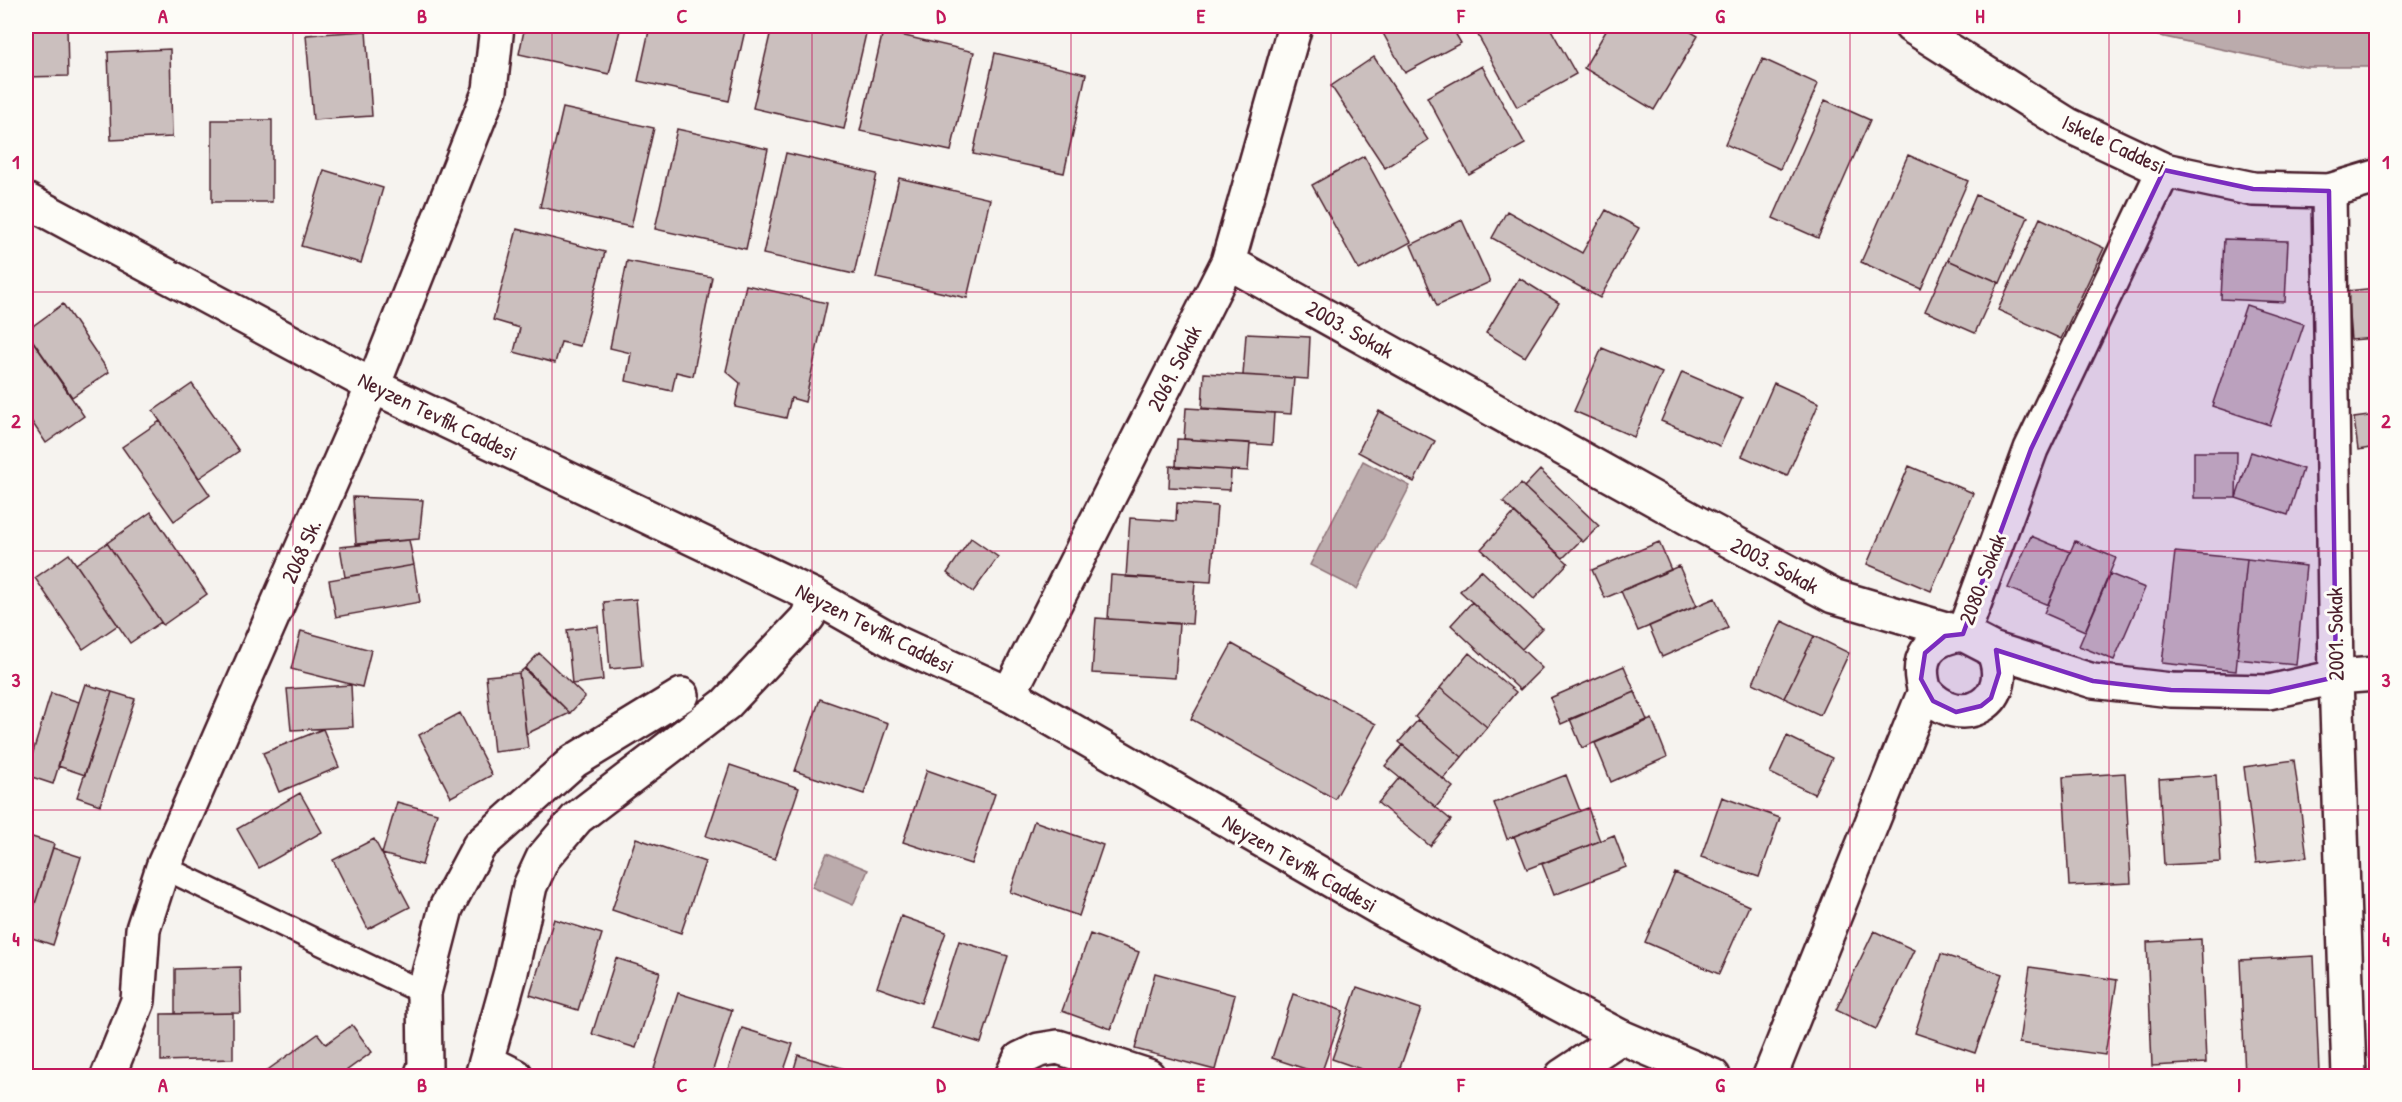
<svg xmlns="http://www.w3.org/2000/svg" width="2402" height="1102" viewBox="0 0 2402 1102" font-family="'Patrick Hand',sans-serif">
<rect width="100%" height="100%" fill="#f6f3ef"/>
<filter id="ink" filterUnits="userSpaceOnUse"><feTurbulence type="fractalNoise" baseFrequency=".0167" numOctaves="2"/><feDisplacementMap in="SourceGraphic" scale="12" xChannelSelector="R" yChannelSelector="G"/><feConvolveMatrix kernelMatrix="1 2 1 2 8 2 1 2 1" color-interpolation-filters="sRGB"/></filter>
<g filter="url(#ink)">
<path fill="#bbabac" stroke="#8e7378" stroke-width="1.5" d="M2113,26H2376V67H2305Z
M1363,461L1410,486L1357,589L1310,565Z
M827,853L868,870L853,905L812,887Z"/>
<path fill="#cbbfbe" stroke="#4a1f2b" stroke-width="1.5" d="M26,26H67L68,76L26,77Z
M525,26H621L609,74L519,54Z
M650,26H746L729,101L638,81Z
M772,26H850L867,29L844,129L753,108Z
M1379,26H1451L1461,43L1405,73Z
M1473,26H1549L1576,74L1517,107Z
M1609,26H1681L1698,36L1654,110L1584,68Z
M366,31L372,116L313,120L306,35Z
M883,31L974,52L951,151L860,131Z
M170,49L172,137L111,140L108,52Z
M995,53L1086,74L1064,173L973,154Z
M1374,57L1428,140L1385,168L1331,86Z
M1763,59L1818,84L1780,169L1725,144Z
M1482,66L1525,144L1469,175L1427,97Z
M1825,100L1870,120L1818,238L1773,218Z
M563,108L654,128L631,227L540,207Z
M212,120H272V202H212Z
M677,129L768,149L746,249L655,229Z
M786,153L877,174L854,274L763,254Z
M1908,155L1968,181L1921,289L1861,262Z
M1364,156L1411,242L1359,270L1312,185Z
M324,170L383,188L361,263L301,246Z
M899,178L990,199L967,298L876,278Z
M1976,195L2028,217L2000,283L1948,260Z
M1606,210L1639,228L1600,298L1492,238L1507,211L1582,253Z
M2040,218L2104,248L2061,339L1998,310Z
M1462,220L1490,282L1437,306L1411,245Z
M517,229L605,252L580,346L561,342L555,363L514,352L520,328L493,320Z
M2224,239L2288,241L2285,302L2221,299Z
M1948,260L1998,282L1975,333L1925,311Z
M627,261L712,277L693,376L676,372L672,391L626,381L631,353L610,348Z
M1519,278L1559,303L1525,357L1486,333Z
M746,285L827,303L805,402L791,398L786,418L735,407L740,383L726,371Z
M2376,288V338L2351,340L2347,291Z
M63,304L109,372L72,397L26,331Z
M2246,305L2304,324L2270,425L2212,406Z
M1246,334L1310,337L1308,379L1243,375Z
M32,340L84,416L46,443L26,413V344Z
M1602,348L1662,373L1634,437L1574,411Z
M1682,372L1742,398L1720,446L1661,421Z
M1204,373L1294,378L1291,414L1202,408Z
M1774,383L1819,403L1787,476L1742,456Z
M192,384L239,451L199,478L153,411Z
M1186,408L1274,413L1272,445L1184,439Z
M1379,411L1435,441L1414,482L1358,452Z
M2376,415V447L2358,450L2354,418Z
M160,421L210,495L174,521L122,447Z
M1177,439L1250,443L1248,471L1176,467Z
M2194,452H2237L2236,498H2194Z
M2251,452L2303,469L2288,515L2236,498Z
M1170,466L1231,470L1230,490L1169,487Z
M1909,466L1973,493L1931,591L1867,564Z
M1540,470L1599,526L1583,542L1524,487Z
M1521,484L1581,540L1563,558L1503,502Z
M353,497L423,500L419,539L356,544Z
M1177,503L1217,506L1211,582L1126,577L1130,518L1176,521Z
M151,512L207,594L163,625L107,543Z
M1514,513L1568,563L1534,599L1481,549Z
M2031,536L2070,552L2048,605L2008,588Z
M971,538L998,557L973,592L947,573Z
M409,540L414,565L345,577L340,547Z
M2075,541L2116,558L2085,631L2044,613Z
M1659,542L1671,570L1605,598L1592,570Z
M107,543L161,622L130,643L76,564Z
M2175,552L2247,559L2236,671L2162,663Z
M69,554L118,625L83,649L35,578Z
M2247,559L2306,566L2296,665L2237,659Z
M414,565L420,602L336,617L329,580Z
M1679,566L1697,606L1638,631L1621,591Z
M1481,570L1542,628L1522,649L1460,591Z
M2110,574L2145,588L2114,660L2079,646Z
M1111,575L1195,581L1192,624L1108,619Z
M1715,598L1728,628L1662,657L1649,626Z
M636,599L642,666L610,669L604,602Z
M1472,602L1542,668L1520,690L1451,625Z
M1096,618L1179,624L1175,678L1092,673Z
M1782,621L1814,636L1784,698L1753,683Z
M598,626L603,680L572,684L567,630Z
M26,629L32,631L26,650Z
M301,631L371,650L362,687L291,669Z
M1814,636L1849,653L1820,715L1784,698Z
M1232,644L1376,724L1335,799L1191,719Z
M539,653L585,697L570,713L524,669Z
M1469,653L1516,692L1487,727L1440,688Z
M1624,666L1635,692L1561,724L1550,698Z
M525,668L570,713L526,734L519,673Z
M519,673L528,748L494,752L486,676Z
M85,684L112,692L85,775L58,766Z
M351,685L353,727L291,730L287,689Z
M1440,688L1487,727L1462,757L1415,717Z
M112,692L135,699L100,805L77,797Z
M1635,692L1647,720L1582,748L1570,719Z
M51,693L79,702L53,784L26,775Z
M820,699L888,723L864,794L795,771Z
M460,713L492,775L451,797L419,735Z
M1652,719L1667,757L1611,782L1595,743Z
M1418,720L1462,757L1443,779L1399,742Z
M323,729L339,767L279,792L263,753Z
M1787,736L1832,758L1814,794L1770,773Z
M1403,745L1453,787L1436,807L1385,766Z
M2294,760L2307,857L2256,863L2244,767Z
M730,765L799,788L775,859L706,836Z
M927,770L995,794L971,864L903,842Z
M2125,773L2131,883L2069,886L2063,777Z
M1566,775L1580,811L1507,839L1494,803Z
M2216,775L2221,862L2164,865L2159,779Z
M1400,777L1451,820L1430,846L1378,803Z
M300,793L322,832L259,868L237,829Z
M1722,797L1780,818L1759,877L1701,857Z
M397,802L437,813L422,865L382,854Z
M1588,808L1600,841L1527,869L1514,836Z
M1034,821L1103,845L1079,916L1010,892Z
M26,835L54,844L26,932Z
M1614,835L1626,867L1554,895L1542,864Z
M636,838L705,862L681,933L612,910Z
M374,839L410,907L368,929L333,860Z
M53,848L81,857L53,945L26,936V932Z
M1675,873L1749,906L1719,974L1645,942Z
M901,916L946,932L921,1003L877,987Z
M554,919L602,934L578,1010L530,995Z
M1874,931L1914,950L1876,1029L1836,1010Z
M1090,934L1139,952L1111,1029L1062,1011Z
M2201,939L2206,1063L2152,1066L2147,942Z
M959,941L1008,956L981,1043L931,1028Z
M1941,954L2002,974L1975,1053L1915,1033Z
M2314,956L2319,1073L2245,1076L2240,960Z
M616,958L660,972L636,1048L592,1034Z
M240,967L241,1013L175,1014V969Z
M2030,967L2117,980L2105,1055L2019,1043Z
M1155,973L1235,995L1215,1070L1135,1049Z
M1357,987L1421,1009L1397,1076H1381L1332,1059Z
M678,993L732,1010L711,1076H676L654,1069Z
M1293,994L1343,1011L1321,1074L1272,1058Z
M233,1013V1059L161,1061V1014Z
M352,1025L372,1052L339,1076L262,1074L318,1034L326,1044Z
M742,1028L793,1044L782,1076H726Z
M798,1055L852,1071L850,1076H792Z"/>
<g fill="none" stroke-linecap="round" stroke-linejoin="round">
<defs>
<path id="lane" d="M163,867L424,993"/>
<path id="street" d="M2329,191L2336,677L2349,1076
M1228,262L1699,524L1833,596L1963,634L1992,649L2093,681L2171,690L2269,692L2336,677L2376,674
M1925,691C1961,735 2018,699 1992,649
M1009,694L1228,262L1295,26
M488,1062L516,1076
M108,1076L138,1001L143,929L163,867L373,386L490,90L497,26
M421,1076L425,1066L424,993L446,908L479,846L574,761L682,695
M482,1076L511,972L530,886L543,858L577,818L726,704L808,617L814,596
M1012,1076L1020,1059L1039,1050L1058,1047L1148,1076
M1562,1076L1621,1037
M1770,1076L1925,691C1914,657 1929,638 1963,634L2031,449L2164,170"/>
<path id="secondary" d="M1911,26L2068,125L2164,170L2253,189L2329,191L2376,177
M26,200L373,386L814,596L897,643L1009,694L1388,913L1621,1037L1713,1076"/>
</defs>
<use href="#lane" stroke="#4a1f2b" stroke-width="27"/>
<use href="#street" stroke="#4a1f2b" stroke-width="38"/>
<use href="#secondary" stroke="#4a1f2b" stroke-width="38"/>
<use href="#lane" stroke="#fdfcf7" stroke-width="22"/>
<use href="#street" stroke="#fdfcf7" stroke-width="33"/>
<use href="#secondary" stroke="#fdfcf7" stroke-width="33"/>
</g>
</g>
<path fill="#7b2cbf" fill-opacity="0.2" stroke="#7b2cbf" stroke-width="4.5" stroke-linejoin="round" d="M2164,170L2253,189L2329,191L2336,677L2269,692L2171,690L2093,681L1996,650L1999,673L1991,698L1981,706L1956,712L1933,701L1921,679L1925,653L1945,636L1963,634L2031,449Z"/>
<path fill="none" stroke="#c2185b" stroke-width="1.5" stroke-opacity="0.55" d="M293,26V1076M552,26V1076M812,26V1076M1071,26V1076M1331,26V1076M1590,26V1076M1850,26V1076M2109,26V1076M26,292H2376M26,551H2376M26,810H2376"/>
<g text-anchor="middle" stroke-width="6" stroke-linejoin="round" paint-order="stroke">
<g font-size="22" fill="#4a1f2b" stroke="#fdfcf7">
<text transform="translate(2114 144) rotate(25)" y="8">Iskele Caddesi</text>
<text transform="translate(1350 329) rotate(29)" y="8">2003. Sokak</text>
<text transform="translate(1174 368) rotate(-63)" y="8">2069. Sokak</text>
<text transform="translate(438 416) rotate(26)" y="8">Neyzen Tevfik Caddesi</text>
<text transform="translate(301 551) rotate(-66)" y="8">2068 Sk.</text>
<text transform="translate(1775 565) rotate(28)" y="8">2003. Sokak</text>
<text transform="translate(1982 579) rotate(-69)" y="8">2080. Sokak</text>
<text transform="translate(875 628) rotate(27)" y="8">Neyzen Tevfik Caddesi</text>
<text transform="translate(2335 634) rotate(-91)" y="8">2001. Sokak</text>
<text transform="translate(1300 863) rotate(30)" y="8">Neyzen Tevfik Caddesi</text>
</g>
</g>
<rect width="2402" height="1102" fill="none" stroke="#fdfcf7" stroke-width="66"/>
<rect x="33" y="33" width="2336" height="1036" fill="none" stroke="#c2185b" stroke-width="2"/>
<g font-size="20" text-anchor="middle" font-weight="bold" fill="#c2185b">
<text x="163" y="23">A</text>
<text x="422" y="23">B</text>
<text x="682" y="23">C</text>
<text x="941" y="23">D</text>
<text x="1201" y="23">E</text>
<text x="1461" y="23">F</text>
<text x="1720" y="23">G</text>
<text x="1980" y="23">H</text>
<text x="2239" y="23">I</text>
<text x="16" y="169">1</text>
<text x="2386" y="169">1</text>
<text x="16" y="428">2</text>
<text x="2386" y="428">2</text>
<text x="16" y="687">3</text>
<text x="2386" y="687">3</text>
<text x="16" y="946">4</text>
<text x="2386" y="946">4</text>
<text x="163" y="1092">A</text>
<text x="422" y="1092">B</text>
<text x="682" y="1092">C</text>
<text x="941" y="1092">D</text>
<text x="1201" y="1092">E</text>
<text x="1461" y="1092">F</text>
<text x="1720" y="1092">G</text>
<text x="1980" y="1092">H</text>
<text x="2239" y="1092">I</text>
</g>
</svg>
